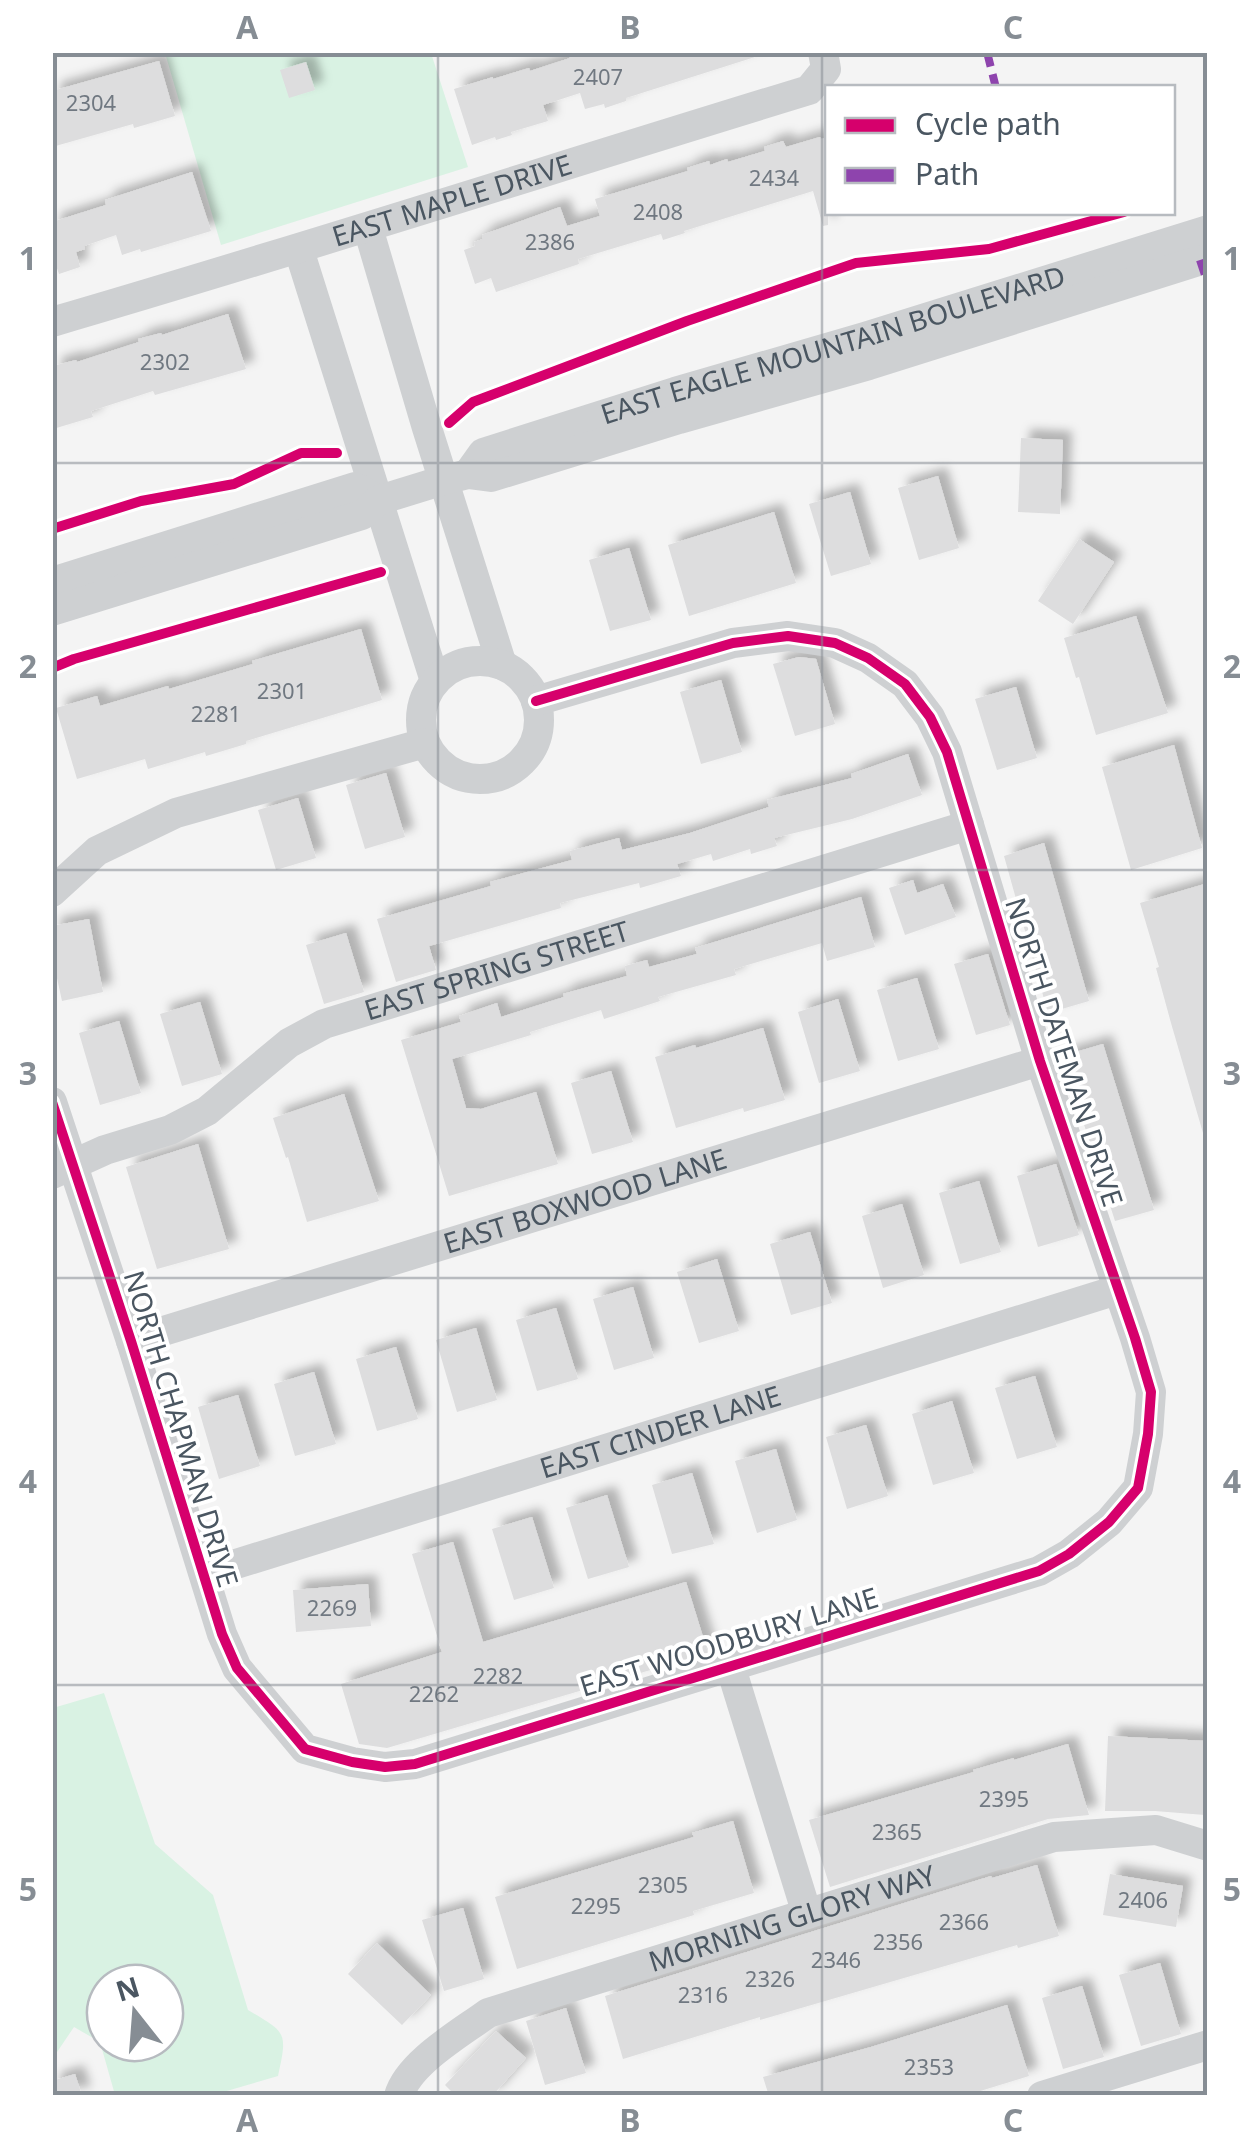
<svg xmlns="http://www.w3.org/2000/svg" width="1260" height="2148" viewBox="0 0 1260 2148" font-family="'Noto Sans',sans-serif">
<defs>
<filter id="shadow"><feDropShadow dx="9" dy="-9" stdDeviation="5" flood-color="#0004"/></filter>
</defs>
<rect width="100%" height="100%" fill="#f4f4f4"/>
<path fill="#d9f2e3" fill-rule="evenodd" d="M165,53H431L468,167L221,245Z
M104,1693L155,1844L213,1895L248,2010C286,2033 288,2031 278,2076L213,2095H115L100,2042L74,2027L53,2058V1708ZM165,1983V2043H105V1983Z"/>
<path fill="#ddddde" filter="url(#shadow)" d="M568,52H757L758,56L626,98V101L605,108L604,104L585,109L580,93L543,105L548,121L511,132L512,135L496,140L495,137L472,145L454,89L493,77V79L529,68L530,71L570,58Z
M159,61L175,116L134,128L133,124L52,147V91Z
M306,62L315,90L289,98L280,70Z
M820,137L821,139L828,137V225L823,226L813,191L684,231L685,233L663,240L661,234L578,259L579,264L496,292L491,278L475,284L464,250L475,246L474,242L483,239L482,235L560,207L567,226L600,216L595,199L688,171L687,168L709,161L710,165L727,159L728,162L765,151L764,147L783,141L786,147Z
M192,172L211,231L141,252L140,249L122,255L116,235L84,246L85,249L76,252L80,267L59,274L52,254V222L106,205L105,200Z
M228,314L246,369L155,395L153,391L91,411L93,417L53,429V366L76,360L77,362L139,342L138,339L161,333L162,335Z
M1021,438L1063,440L1060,514L1018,512Z
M938,476L959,548L919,560L898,488Z
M850,492L871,564L831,576L809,504Z
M774,512L796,583L689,616L668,545Z
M1079,539L1114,562L1073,624L1038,601Z
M629,548L651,620L610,631L589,560Z
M1136,616L1168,713L1096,735L1079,677L1076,678L1064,638Z
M361,629L382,700L246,741V744L206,756L205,752L148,769L145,759L77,779L56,708L97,696L100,706L168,686L169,689L253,664L252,661Z
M799,657L816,659L835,724L795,736L773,664Z
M721,680L742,752L701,764L680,692Z
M1016,687L1037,758L997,770L975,699Z
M1174,745L1202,848L1131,870L1102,767Z
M908,754L922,795L852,819L774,838L777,846L751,854L750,849L713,861L711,854L677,864L681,876L640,888L639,883L560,903L561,908L429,946L436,970L396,982L377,919L491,886L490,882L572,860L570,851L619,838L622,850L690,833L769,807L767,800L852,778L851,774Z
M386,773L405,837L365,849L346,785Z
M298,798L316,858L276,870L258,810Z
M1044,843L1089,1001L1048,1013L1004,856Z
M913,880L917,893L943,884L956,917L905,935L889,888Z
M1208,883V1132L1203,1133L1171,1023L1156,968L1159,967L1140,903Z
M861,897L875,947L827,961L822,943L734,969L736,975L658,997L660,1001L604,1019L601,1010L530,1032L531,1035L452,1059L466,1108L481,1109L536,1092L558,1164L449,1196L401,1040L461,1022L459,1016L497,1003L501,1017L564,997L563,994L627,976L625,966L647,960L649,967L697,954L695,948Z
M89,919L103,992L62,1001L52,955V926Z
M346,933L364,992L324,1004L306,945Z
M988,954L1010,1025L976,1035L954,964Z
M917,978L939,1049L898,1061L877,990Z
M838,999L860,1071L819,1083L798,1012Z
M200,1002L222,1074L182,1086L160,1014Z
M119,1021L141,1093L100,1105L79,1033Z
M763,1028L785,1100L744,1112L743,1108L676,1128L655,1057L695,1045L696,1048Z
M1103,1044L1154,1210L1115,1221L1062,1056Z
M611,1071L633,1142L592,1154L571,1083Z
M344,1094L379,1201L307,1222L288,1157L286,1158L273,1118Z
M198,1144L229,1249L157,1269L126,1167Z
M1056,1164L1079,1235L1038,1247L1017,1176Z
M979,1181L1001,1252L960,1264L939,1193Z
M902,1204L924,1275L883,1288L862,1216Z
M810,1232L832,1303L791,1315L770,1244Z
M717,1259L739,1331L699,1343L677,1272Z
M633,1287L654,1358L614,1370L593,1299Z
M556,1308L578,1379L537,1391L516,1320Z
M476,1328L497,1400L457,1412L436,1340Z
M396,1347L418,1419L377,1431L356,1359Z
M314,1372L336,1444L295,1456L274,1384Z
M1035,1376L1057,1447L1017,1459L995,1388Z
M238,1395L260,1466L219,1479L198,1407Z
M952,1401L974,1473L933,1485L912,1414Z
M866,1425L888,1496L847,1509L826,1437Z
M776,1449L797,1520L757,1533L735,1461Z
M692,1473L714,1544L672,1554L652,1485Z
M607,1495L629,1567L588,1579L566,1508Z
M532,1517L554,1588L514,1600L492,1529Z
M453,1542L483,1642L686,1582L708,1653L387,1748L359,1744L341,1684L442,1652L412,1554Z
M368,1584L371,1626L296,1632L293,1590Z
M1108,1736L1208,1741L1205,1815L1155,1811H1105Z
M1068,1744L1089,1815L1048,1819L830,1887L809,1820L974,1772L973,1770L1014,1758V1760Z
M733,1821L754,1893L693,1911L694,1915L517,1969L495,1897L694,1837L692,1833Z
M1037,1865L1059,1936L1018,1948L1017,1945L760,2020V2017L623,2059L605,1996L991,1876L992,1878Z
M1110,1874L1183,1886L1176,1927L1103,1915Z
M463,1908L484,1979L444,1991L422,1920Z
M377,1943L431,1995L402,2025L348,1974Z
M1160,1963L1181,2034L1141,2046L1119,1975Z
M1082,1986L1104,2057L1063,2069L1042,1998Z
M1007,2005L1029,2076L964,2096H769L763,2077L871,2047Z
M566,2008L586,2073L545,2085L526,2021Z
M496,2031L526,2058L492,2096H456L445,2085Z
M75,2074L82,2096H52V2081Z"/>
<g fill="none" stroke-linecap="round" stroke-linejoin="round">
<g stroke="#ced0d2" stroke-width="30">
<path d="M368,228L427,428L502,665"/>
<path d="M299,250L435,681"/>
<path id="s1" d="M52,322C306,248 557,167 809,90L826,69L823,52"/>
<path id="s2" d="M468,474L483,453L675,392L865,337L1208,230"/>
<path d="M52,582L355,487L379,500"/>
<path d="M52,611L362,515L379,500L444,480L468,474L491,477L679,419L869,365L1208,258"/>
<circle cx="480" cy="720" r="59"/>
<path d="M52,892L97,851L176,813L425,743"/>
<path d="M52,1102L131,1341L222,1634L237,1668L305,1749L352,1762L385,1767L415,1764L1039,1571L1069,1554L1109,1522L1138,1488L1148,1434L1151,1392L1135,1338L1040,1061L947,752L930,717L905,684L868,658L835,643L788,636L733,643L536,701"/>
<path id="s3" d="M52,1174L105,1150L170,1130L207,1111L289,1043L324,1024L969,825"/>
<path id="s4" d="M131,1341L1040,1061"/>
<path id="s5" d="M204,1574L1117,1290"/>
<path d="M730,1665L807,1914"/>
<path id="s6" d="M399,2096C408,2063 461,2033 488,2013L1054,1837L1156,1830L1208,1846"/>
<path d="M1042,2096L1208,2045"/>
</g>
<path stroke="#8e44ad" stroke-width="8" stroke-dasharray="15 8" stroke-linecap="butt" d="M987,52L996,88
M1200,260L1208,284"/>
<defs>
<path id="cycleway" d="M449,423L473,402L687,321L856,263L989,249L1124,212
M52,529L141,501L234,484L301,453H337
M52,668L74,659L381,572
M52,1102L131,1341L222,1634L237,1668L305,1749L352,1762L385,1767L415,1764L1039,1571L1069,1554L1109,1522L1138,1488L1148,1434L1151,1392L1135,1338L1040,1061L947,752L930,717L905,684L868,658L835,643L788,636L733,643L536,701"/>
</defs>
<use href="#cycleway" stroke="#fff" stroke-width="16"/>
<use href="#cycleway" stroke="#d6006c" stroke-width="10"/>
</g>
<path fill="none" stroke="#868d94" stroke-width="2.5" stroke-opacity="0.55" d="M438,52V2096M822,52V2096M52,463H1208M52,870H1208M52,1278H1208M52,1685H1208"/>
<g text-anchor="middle" stroke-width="8" stroke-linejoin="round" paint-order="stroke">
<g font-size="22" fill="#707881">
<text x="598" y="85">2407</text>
<text x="91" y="111">2304</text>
<text x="774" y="186">2434</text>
<text x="658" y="220">2408</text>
<text x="550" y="250">2386</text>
<text x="165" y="370">2302</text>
<text x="282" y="699">2301</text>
<text x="216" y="722">2281</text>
<text x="332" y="1616">2269</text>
<text x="498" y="1684">2282</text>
<text x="434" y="1702">2262</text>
<text x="1004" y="1807">2395</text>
<text x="897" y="1840">2365</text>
<text x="663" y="1893">2305</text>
<text x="1143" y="1908">2406</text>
<text x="596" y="1914">2295</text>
<text x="964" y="1930">2366</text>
<text x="898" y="1950">2356</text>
<text x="836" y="1968">2346</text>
<text x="770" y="1987">2326</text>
<text x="703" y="2003">2316</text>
<text x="929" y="2075">2353</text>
</g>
<g font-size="28" fill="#4a5661" stroke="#fff">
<text dy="10" stroke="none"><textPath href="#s1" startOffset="418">EAST MAPLE DRIVE</textPath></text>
<text dy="10" stroke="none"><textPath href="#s2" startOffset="392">EAST EAGLE MOUNTAIN BOULEVARD</textPath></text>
<text dy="10" stroke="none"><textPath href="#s3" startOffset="495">EAST SPRING STREET</textPath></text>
<text transform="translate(1064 1052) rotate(72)" y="10">NORTH DATEMAN DRIVE</text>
<text dy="10" stroke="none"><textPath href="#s4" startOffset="475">EAST BOXWOOD LANE</textPath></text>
<text transform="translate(181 1429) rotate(73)" y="10">NORTH CHAPMAN DRIVE</text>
<text dy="10" stroke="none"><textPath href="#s5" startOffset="478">EAST CINDER LANE</textPath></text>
<text transform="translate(729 1642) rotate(-17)" y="10">EAST WOODBURY LANE</text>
<text dy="10" stroke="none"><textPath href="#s6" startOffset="442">MORNING GLORY WAY</textPath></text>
</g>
</g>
<rect width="1260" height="2148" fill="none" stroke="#ffffff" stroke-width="110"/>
<rect x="825" y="85" width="350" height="130" fill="#ffffff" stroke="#b7bbc0" stroke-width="2.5"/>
<rect x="845" y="118" width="50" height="15" fill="#d6006c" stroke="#b7bbc0" stroke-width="2.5"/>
<text x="915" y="135" font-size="30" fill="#4a5661">Cycle path</text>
<rect x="845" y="168" width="50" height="15" fill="#8e44ad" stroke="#b7bbc0" stroke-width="2.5"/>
<text x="915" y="185" font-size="30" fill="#4a5661">Path</text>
<g transform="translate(135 2013) rotate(343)"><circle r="48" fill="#ffffff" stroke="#b7bbc0" stroke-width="2.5"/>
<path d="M0-8L18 38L0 25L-18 38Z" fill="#868d94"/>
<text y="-15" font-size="28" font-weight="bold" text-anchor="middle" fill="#4a5661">N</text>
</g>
<rect x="55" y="55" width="1150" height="2038" fill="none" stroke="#868d94" stroke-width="4"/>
<g font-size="32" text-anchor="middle" font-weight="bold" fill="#868d94">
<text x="247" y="39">A</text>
<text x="630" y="39">B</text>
<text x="1013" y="39">C</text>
<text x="28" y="270">1</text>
<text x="1232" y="270">1</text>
<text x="28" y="678">2</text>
<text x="1232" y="678">2</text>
<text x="28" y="1085">3</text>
<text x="1232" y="1085">3</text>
<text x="28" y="1493">4</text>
<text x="1232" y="1493">4</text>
<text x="28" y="1901">5</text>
<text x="1232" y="1901">5</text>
<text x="247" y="2132">A</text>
<text x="630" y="2132">B</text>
<text x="1013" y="2132">C</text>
</g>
</svg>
